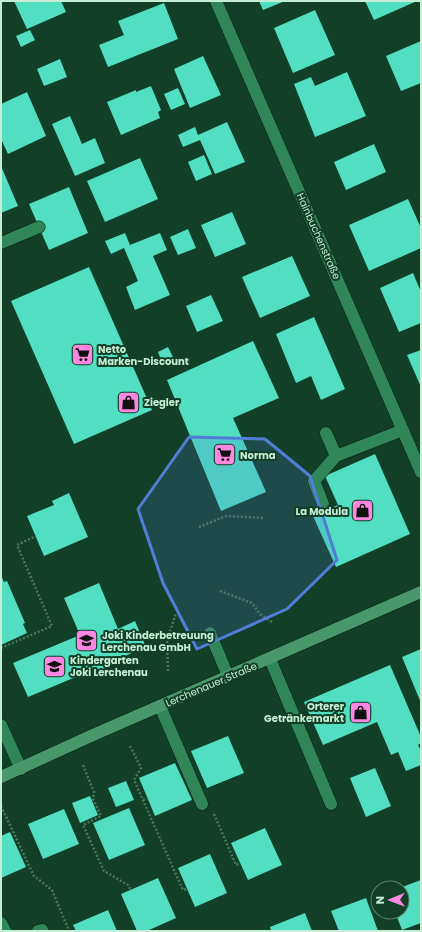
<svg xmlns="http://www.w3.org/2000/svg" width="422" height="932" viewBox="0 0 422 932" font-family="Poppins,sans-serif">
<rect width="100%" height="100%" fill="#113f27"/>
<path fill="#51dec1" d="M14,1H61L66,12L27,29Z
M259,1H285L263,10Z
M365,1H417L374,20Z
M164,3L178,39L108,67L99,45L124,35L118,21Z
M315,10L335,55L293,73L274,28Z
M30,30L35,40L21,47L16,36Z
M421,41V83L401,91L386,56Z
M203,56L221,95L190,108L174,69Z
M60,59L67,77L44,86L37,69Z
M347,72L366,116L315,137L294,84L311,77L315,86Z
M151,86L161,110L158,112L160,118L121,135L107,102L136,90V92Z
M178,88L185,104L171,110L164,94Z
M27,92L46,136L8,154L1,139V104Z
M70,116L82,144L95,138L105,163L75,176L52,124Z
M227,122L245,162L215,174L200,140L183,147L178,135L195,127L198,135Z
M374,144L386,172L346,190L334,162Z
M204,155L212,174L196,181L188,162Z
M140,158L158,199L105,222L87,181Z
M1,166L18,206L1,213Z
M69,187L88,233L49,250L29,204Z
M408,199L421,228V248L369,271L349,225Z
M232,212L246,244L215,257L201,225Z
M188,229L196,248L178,255L170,237Z
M125,233L130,245L160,233L167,250L153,256L170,295L135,310L126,287L138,281L124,248L111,254L105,241Z
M292,256L310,296L260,318L242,277Z
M89,267L152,410L74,444L11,301Z
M413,273L421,292V323L399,332L380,288Z
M211,295L223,321L197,332L186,306Z
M314,317L345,389L321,400L311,376L296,383L276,334Z
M253,341L279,398L233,418L266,492L221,511L167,380Z
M168,347L173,357L162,362L158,352Z
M421,350V387L407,355Z
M375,454L410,534L336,567L313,516L338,505L325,476Z
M69,493L88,537L44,556L27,516L54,505L52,501Z
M1,575L4,582L7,581L25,623L23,624L27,633L1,645Z
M99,583L118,629L135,621L146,647L106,664L109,671L97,676L95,669L28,697L13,663L80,635L64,598Z
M421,649V703L402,657Z
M390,665L421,737V743L418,745L421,751V765L406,771L398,752L391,755L377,722L323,745L304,702Z
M228,736L244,773L207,788L191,751Z
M175,763L192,800L155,816L139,778Z
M375,768L391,806L366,817L350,778Z
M126,781L134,800L116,807L108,788Z
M90,796L98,815L80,823L72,803Z
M129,808L145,845L109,860L93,823Z
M64,809L79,844L43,859L28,824Z
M265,828L282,865L248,880L231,843Z
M10,832L26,867L1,878V836Z
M210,854L227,893L195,907L178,868Z
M158,878L176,918L147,931H137L121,894Z
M421,880V923L402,930L395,912H402V887Z
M366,898L378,931H339L331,911Z
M108,910L117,931H76L73,925Z
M305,913L312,931H271L270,927Z"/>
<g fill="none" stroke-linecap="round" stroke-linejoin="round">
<defs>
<path id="minor" d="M216,1L421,472
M1,243L39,227
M326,433L336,456
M323,504L314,481L336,456L403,430
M210,633L228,676
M270,659L331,804
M160,706L202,804
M1,725L21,769
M1,923L5,931
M38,931L42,930"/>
<path id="major" d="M1,777L93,735L421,592"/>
</defs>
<use href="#minor" stroke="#082214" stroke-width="13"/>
<use href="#major" stroke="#082214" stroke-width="13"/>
<path stroke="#4b775e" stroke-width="2.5" stroke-dasharray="2 2" stroke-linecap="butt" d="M199,527L226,516L265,518
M220,591L252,603L260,614L272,622
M1,648L52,626L17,545L36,536
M168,671L167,641L176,613
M130,746L141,768L134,780L183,890L187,889
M83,765L94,792L93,799L101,816L83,825L104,871L128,885L131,890
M143,800L148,798
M1,806L34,876L52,890L69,931
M214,814L236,865L240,863"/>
<use href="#minor" stroke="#318659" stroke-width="12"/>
<use href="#major" stroke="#49986c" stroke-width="12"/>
</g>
<path fill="#507ed7" fill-opacity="0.2" stroke="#507ed7" stroke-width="3" stroke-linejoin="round" d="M189,437L265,439L310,476L337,560L287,609L197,649L163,583L138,509Z"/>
<defs>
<symbol id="supermarket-square" viewBox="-11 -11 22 22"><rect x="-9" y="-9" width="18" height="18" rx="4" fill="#fd86e1" stroke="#113f27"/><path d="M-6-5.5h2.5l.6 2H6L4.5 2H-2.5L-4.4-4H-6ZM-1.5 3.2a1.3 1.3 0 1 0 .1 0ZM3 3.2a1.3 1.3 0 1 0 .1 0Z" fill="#111"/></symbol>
<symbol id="shop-square" viewBox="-11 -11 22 22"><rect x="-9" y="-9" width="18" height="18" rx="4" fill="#fd86e1" stroke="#113f27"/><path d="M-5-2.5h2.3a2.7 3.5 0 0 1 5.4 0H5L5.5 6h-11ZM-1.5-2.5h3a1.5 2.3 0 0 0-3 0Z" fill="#111"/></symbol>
<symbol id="school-square" viewBox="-11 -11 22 22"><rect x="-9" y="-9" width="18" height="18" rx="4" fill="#fd86e1" stroke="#113f27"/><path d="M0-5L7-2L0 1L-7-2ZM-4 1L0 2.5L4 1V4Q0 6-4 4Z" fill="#111"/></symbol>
</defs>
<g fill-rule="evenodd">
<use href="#supermarket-square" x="70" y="342" width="25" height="25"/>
<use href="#shop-square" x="116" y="390" width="25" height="25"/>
<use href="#supermarket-square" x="212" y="442" width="25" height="25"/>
<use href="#shop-square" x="350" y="498" width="25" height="25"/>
<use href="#school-square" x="74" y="628" width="25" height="25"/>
<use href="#school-square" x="42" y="654" width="25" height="25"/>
<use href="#shop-square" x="348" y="700" width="25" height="25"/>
</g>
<g text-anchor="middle" stroke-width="4" stroke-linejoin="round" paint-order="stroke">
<g font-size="10" fill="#c6eed4" stroke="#113f27">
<text transform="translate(319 236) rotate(66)" y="4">Hainbuchenstraße</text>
<text transform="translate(211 684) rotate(-23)" y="4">Lerchenauer Straße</text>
</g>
<g font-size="10" font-weight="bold" fill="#c6eed4" stroke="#113f27" text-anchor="start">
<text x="98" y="353">Netto<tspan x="98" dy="12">Marken-Discount</tspan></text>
<text x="144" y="406">Ziegler</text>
<text x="240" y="459">Norma</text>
<text x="348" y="515" text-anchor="end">La Modula</text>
<text x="102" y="639">Joki Kinderbetreuung<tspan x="102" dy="12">Lerchenau GmbH</tspan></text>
<text x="70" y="664">Kindergarten<tspan x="70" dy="12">Joki Lerchenau</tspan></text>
<text x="344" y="710" text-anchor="end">Orterer<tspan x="344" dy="12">Getränkemarkt</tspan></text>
</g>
</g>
<rect width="422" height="932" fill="none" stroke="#c6eed4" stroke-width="4"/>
<g transform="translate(390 900) rotate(269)"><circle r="19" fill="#113f27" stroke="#59856c"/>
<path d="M0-3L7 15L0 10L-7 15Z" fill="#fd86e1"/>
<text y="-6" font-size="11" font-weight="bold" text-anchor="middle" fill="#c6eed4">N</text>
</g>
</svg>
